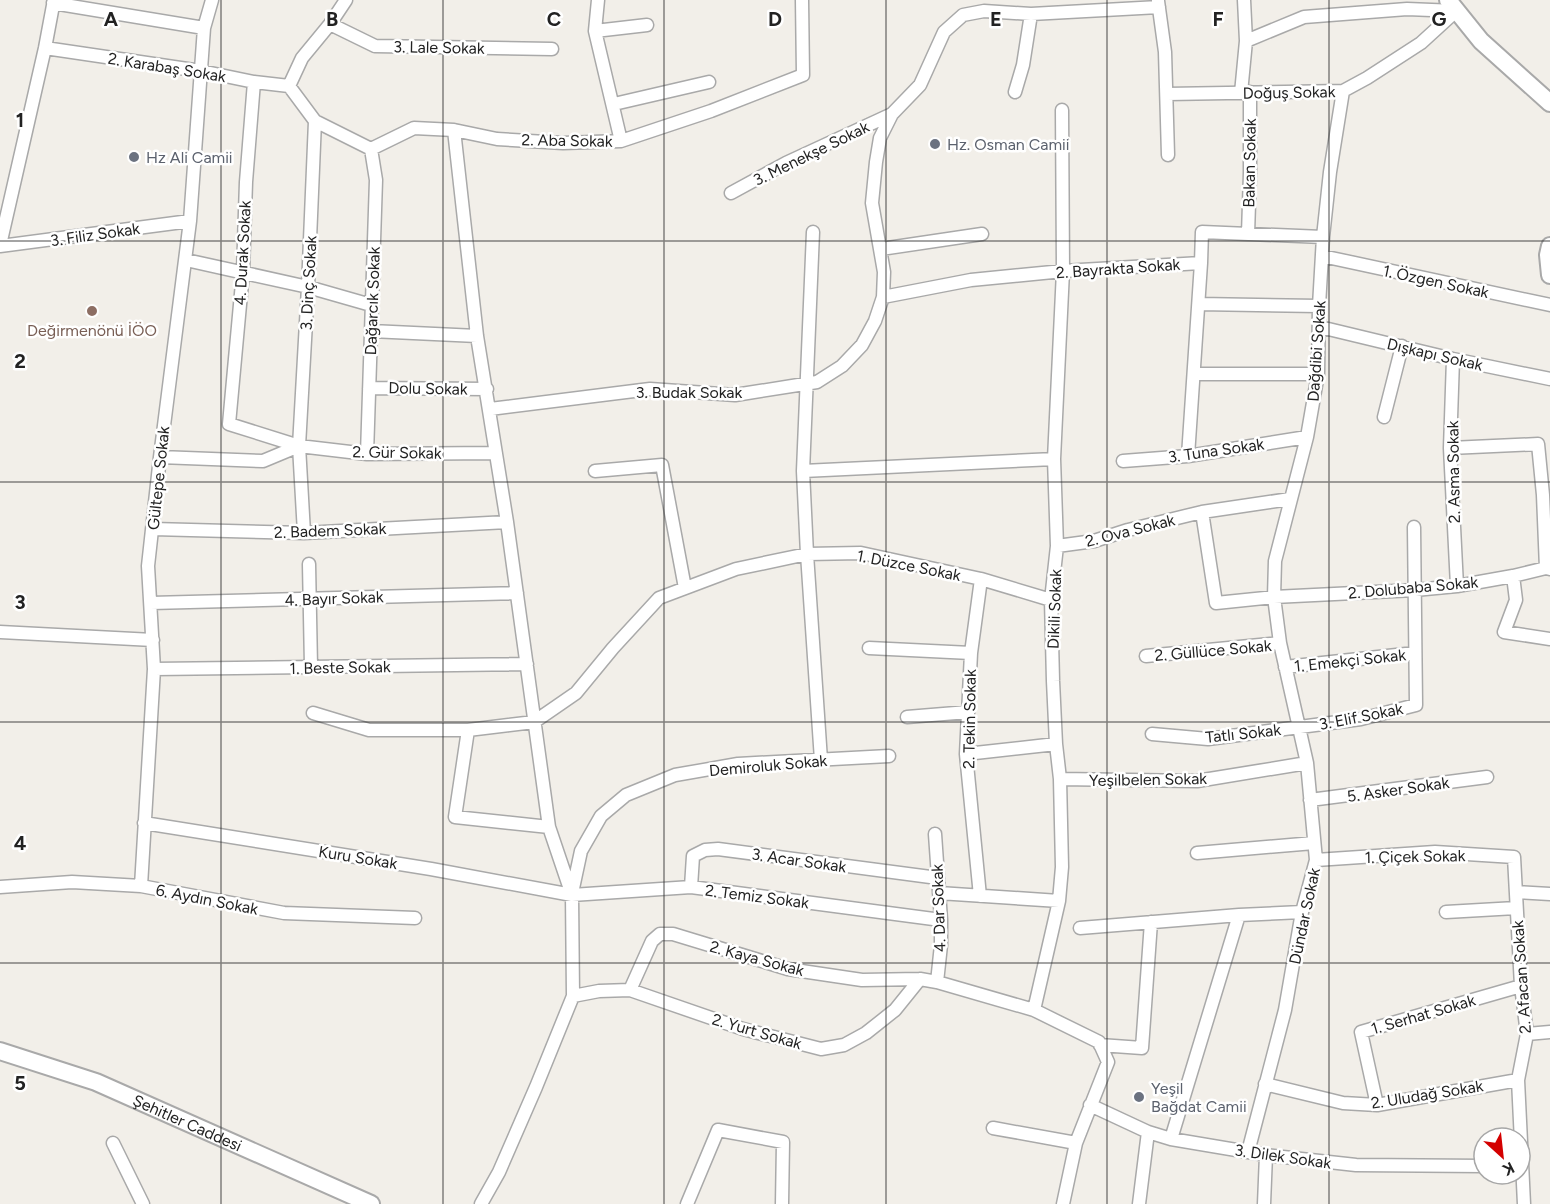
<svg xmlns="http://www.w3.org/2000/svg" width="1550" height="1204" viewBox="0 0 1550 1204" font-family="Figtree,sans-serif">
<rect width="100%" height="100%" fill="#f2efe9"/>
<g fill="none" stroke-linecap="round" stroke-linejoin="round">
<defs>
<path id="minor" d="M346,0L330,24L302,58L289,86L315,121L371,149
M598,0L595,31L621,141
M1158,1L1165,52L1168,155
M53,3L204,28
M330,24L375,46L552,49
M595,31L647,25
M1246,41L1304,17L1407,9L1456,11
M45,48L201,71L254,82L289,86
M254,82L246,182L243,272L229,424L299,446L367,454L496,453
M1015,92L1023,65L1031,14
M1241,93L1246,41L1244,0
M1167,94L1343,91L1367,78L1421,43L1456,11
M614,104L709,82
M1062,110L1063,271L1054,459L1057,546L1051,600L1053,681L1056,744L1060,779L1062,867L1059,901L1034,1010L1099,1042L1108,1062L1076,1143L1063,1204
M454,130L477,336L507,522L549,827L572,895L573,996L536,1087L499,1172L481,1204
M371,149L414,128L454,130L497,139L563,143L621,141L711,111L803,75L802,0
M731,193L786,163L892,114
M813,232L803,471L807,554L821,760
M1248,234L1250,173V92
M0,245L45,48L54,0
M0,246L190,221
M881,249L982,234
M1322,256L1550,305
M186,260L308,287L371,305
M883,297L971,280L1063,271L1201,263L1202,232L1323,237
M1199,304L1319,306
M1320,327L1453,359L1550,379
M371,331L477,336
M1453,359L1450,448L1457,586
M1194,374H1318
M369,388L487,389
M490,409L650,389L735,395L817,382L842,366L862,345L875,321L883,297L884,272L872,203L876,162L880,138L892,114L920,85L944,32L963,15L984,11L1031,14L1159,7
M1384,417L1402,346
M1450,448L1538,444L1543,495L1546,568
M367,454L376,180L371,149
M1188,456L1201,263
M160,457L263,461L299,446
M1123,461L1188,456L1307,437
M595,471L662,465L685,588
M803,471L1054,459
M1202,512L1216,603L1274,597L1415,590L1457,586L1513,576L1546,568L1550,569
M153,529L304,533L507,522
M304,533L299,446L308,287L315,121
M1057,546L1094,541L1128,530L1202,512L1290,499
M309,564L311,667
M1513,576L1516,600L1504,632L1550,639
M151,603L517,593
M0,632L153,640
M869,648L971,653
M1146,656L1280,643
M1285,667L1415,653
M154,669L527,664
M313,713L369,730H468
M907,717L968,712
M1152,734L1208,739L1361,719L1416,705L1414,527
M966,754L1056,744
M1060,779L1197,781L1307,763
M1310,800L1487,777
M144,823L431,869L572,895L691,887L941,920
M549,827L455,817L468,730L534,722L576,693L613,648L659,598L736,569L807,554L861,553L981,579L1051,600
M935,834L941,920V945L937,982
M1197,853L1314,843
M1316,860L1435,852L1514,857L1521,986L1527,1034L1518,1080L1524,1204
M141,886L154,669L148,566L160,457L190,221L204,28L212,0
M0,887L72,882L141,886L284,913L415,918
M691,887L693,856L705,850L718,849L938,878
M1516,892L1550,894
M572,893L581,851L601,816L626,795L675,775L738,764L889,756
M939,893L1059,901
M980,896L966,754L971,653L981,579
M1446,912L1516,908
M1080,928L1239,915L1302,912
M630,990L652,941L660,934H673L788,969L862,980L920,979L937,982L1034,1010
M573,996L599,991L630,990L743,1029L821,1049L844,1045L866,1033L895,1010L920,979
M1527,1034L1550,1032
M1100,1045L1142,1048L1151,922
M1265,1084L1343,1103L1377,1105L1518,1080
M1090,1105L1148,1132L1171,1139L1266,1155L1356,1165L1484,1166
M1377,1105L1361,1032L1521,986
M993,1128L1076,1143
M1171,1139L1239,915
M113,1143L143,1204
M1248,1152L1285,1010L1302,912L1316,860L1307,763L1280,643L1274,597L1275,561L1307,437L1318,374L1319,306L1323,237L1330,172L1343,91
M687,1204L718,1130L783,1142L782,1204
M1139,1204L1148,1132
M1264,1204L1266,1155"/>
<g id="tertiary">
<path d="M1448,0L1481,41L1550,103"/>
<path d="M1550,246L1548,255L1550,275"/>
<path id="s1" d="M0,1051L96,1082L371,1204"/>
</g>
</defs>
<use href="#minor" stroke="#a9a9a9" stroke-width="15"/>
<use href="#tertiary" stroke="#a9a9a9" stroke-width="20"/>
<use href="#minor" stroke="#fff" stroke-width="12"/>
<use href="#tertiary" stroke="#fff" stroke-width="16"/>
</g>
<path fill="none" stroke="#222" stroke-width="1.5" stroke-opacity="0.55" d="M221,0V1204M443,0V1204M664,0V1204M886,0V1204M1107,0V1204M1329,0V1204M0,241H1550M0,482H1550M0,722H1550M0,963H1550"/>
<g fill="#6b7280" stroke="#fff" stroke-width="2">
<circle cx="935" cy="144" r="6"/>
<circle cx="134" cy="157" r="6"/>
<circle cx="1139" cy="1097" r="6"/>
</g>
<circle fill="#8d6e63" stroke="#fff" stroke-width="2" cx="92" cy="311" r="6"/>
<g text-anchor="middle" stroke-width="5" stroke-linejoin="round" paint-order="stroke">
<g font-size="16" fill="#222" stroke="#fff">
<text transform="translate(439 47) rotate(1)" y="6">3. Lale Sokak</text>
<text transform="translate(167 67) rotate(9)" y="6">2. Karabaş Sokak</text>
<text transform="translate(1289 92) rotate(-1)" y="6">Doğuş Sokak</text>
<text transform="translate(567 140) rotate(1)" y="6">2. Aba Sokak</text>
<text transform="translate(811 153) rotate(-26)" y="6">3. Menekşe Sokak</text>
<text transform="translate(1249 163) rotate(-89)" y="6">Bakan Sokak</text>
<text transform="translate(95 234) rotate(-8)" y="6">3. Filiz Sokak</text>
<text transform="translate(242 253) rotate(-87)" y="6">4. Durak Sokak</text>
<text transform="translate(1118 268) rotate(-4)" y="6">2. Bayrakta Sokak</text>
<text transform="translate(1436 281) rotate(12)" y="6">1. Özgen Sokak</text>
<text transform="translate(308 283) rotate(-87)" y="6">3. Dinç Sokak</text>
<text transform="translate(372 301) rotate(-88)" y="6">Dağarcık Sokak</text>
<text transform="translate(1316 351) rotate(-86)" y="6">Dağdibi Sokak</text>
<text transform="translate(1435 354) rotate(13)" y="6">Dışkapı Sokak</text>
<text transform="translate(428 388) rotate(1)" y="6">Dolu Sokak</text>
<text x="689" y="398">3. Budak Sokak</text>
<text transform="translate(1216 450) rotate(-8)" y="6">3. Tuna Sokak</text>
<text transform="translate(397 452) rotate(1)" y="6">2. Gür Sokak</text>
<text transform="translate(1453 472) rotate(-91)" y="6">2. Asma Sokak</text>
<text transform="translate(158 478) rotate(-84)" y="6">Gültepe Sokak</text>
<text transform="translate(330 530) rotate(-2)" y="6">2. Badem Sokak</text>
<text transform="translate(1130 530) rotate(-14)" y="6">2. Ova Sokak</text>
<text transform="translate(909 565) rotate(11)" y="6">1. Düzce Sokak</text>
<text transform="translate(1413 587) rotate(-5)" y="6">2. Dolubaba Sokak</text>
<text transform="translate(334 598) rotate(-2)" y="6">4. Bayır Sokak</text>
<text transform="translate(1054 609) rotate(-88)" y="6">Dikili Sokak</text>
<text transform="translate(1213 650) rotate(-5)" y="6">2. Güllüce Sokak</text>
<text transform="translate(1350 660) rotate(-6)" y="6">1. Emekçi Sokak</text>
<text transform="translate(340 667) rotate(-1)" y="6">1. Beste Sokak</text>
<text transform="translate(1361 716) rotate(-11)" y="6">3. Elif Sokak</text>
<text transform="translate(969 719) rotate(-89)" y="6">2. Tekin Sokak</text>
<text transform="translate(1243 733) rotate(-6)" y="6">Tatlı Sokak</text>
<text transform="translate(768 765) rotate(-5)" y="6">Demiroluk Sokak</text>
<text transform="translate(1148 779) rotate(-1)" y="6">Yeşilbelen Sokak</text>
<text transform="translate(1398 789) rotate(-8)" y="6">5. Asker Sokak</text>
<text transform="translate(1415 856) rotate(-1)" y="6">1. Çiçek Sokak</text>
<text transform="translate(358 857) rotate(9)" y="6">Kuru Sokak</text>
<text transform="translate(799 860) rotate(8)" y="6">3. Acar Sokak</text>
<text transform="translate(757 896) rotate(7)" y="6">2. Temiz Sokak</text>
<text transform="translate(207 899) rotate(11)" y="6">6. Aydın Sokak</text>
<text transform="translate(938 908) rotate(-92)" y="6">4. Dar Sokak</text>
<text transform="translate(1304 916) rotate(-78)" y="6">Dündar Sokak</text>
<text transform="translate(757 958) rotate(15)" y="6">2. Kaya Sokak</text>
<text transform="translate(1521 977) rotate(-94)" y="6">2. Afacan Sokak</text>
<text transform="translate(1423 1014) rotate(-16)" y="6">1. Serhat Sokak</text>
<text transform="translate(757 1031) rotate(16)" y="6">2. Yurt Sokak</text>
<text transform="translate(1427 1094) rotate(-9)" y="6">2. Uludağ Sokak</text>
<text dy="6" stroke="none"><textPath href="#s1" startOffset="201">Şehitler Caddesi</textPath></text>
<text transform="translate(1283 1156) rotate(8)" y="6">3. Dilek Sokak</text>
</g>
<g font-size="16" fill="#5b616d" stroke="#fff" text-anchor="start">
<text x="947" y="150">Hz. Osman Camii</text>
<text x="146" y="163">Hz Ali Camii</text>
<text x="1151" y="1094">Yeşil<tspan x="1151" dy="18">Bağdat Camii</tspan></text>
</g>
<g font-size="16" fill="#785e54" stroke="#fff">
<text x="92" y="336">Değirmenönü İÖO</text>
</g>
</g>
<g font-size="20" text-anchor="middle" font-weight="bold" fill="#222" stroke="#fff" stroke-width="5" stroke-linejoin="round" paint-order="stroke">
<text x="111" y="26">A</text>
<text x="332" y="26">B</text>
<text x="554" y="26">C</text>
<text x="775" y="26">D</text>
<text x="996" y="26">E</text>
<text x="1218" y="26">F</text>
<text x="1439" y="26">G</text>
<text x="20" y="127">1</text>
<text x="20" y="368">2</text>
<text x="20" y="609">3</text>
<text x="20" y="850">4</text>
<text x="20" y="1090">5</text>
</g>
<g transform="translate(1502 1156) rotate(153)"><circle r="28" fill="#ffffff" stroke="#a7a7a7" stroke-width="1.5"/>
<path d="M0-4.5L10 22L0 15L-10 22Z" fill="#d40000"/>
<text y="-9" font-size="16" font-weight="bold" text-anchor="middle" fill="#222222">K</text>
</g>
</svg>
